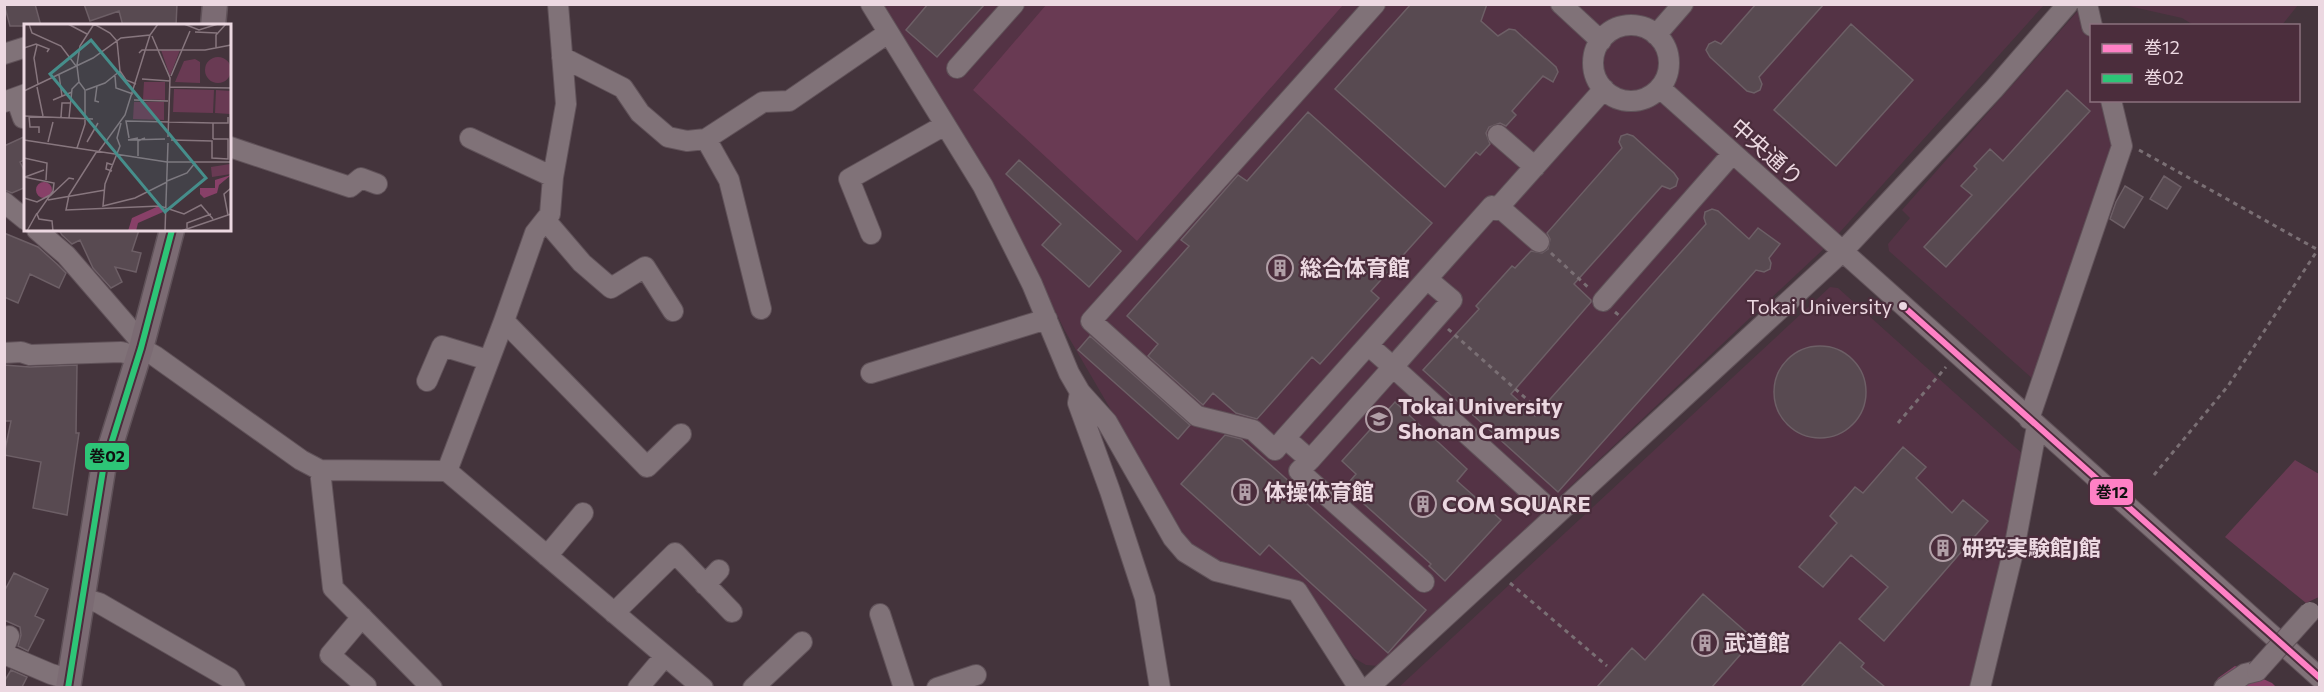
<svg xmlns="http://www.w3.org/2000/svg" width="2324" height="692" viewBox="0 0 2324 692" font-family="Commissioner,'Noto Sans JP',sans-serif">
<rect width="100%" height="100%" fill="#44343c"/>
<path fill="#543345" d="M882,5H2044L1831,242L1379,666L1366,665L1354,658L1302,587L1217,561L1197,550L1182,532L1065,331L991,181Z
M2083,5L2092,26V100L2107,101L2115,146L2034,380L1889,251L1888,244L1910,218L1902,210Z
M2124,5L2298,4V5L2282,25L2195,26L2182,18Z
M1830,287L1838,288L2025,456L1973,687L1398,688Z"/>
<path fill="#693a53" d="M1046,5V4L1343,5L1137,241L973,90Z
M2295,460L2319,474V597L2306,603L2225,537Z"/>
<path fill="#884068" d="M2235,666L2272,683L2276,687L2213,688L2218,678Z"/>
<path fill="#584a51" stroke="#6d5f66" stroke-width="1.5" d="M4,4H35L41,26H10Z
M84,4H177L176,26H123L119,11L90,21Z
M928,4H985L937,57L906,30Z
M1411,4H1487L1481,21L1498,36L1509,29L1515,30L1556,67L1558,72L1553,82L1543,76L1512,111L1516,115L1506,126L1500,123L1489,127L1486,133L1490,144L1480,155L1476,152L1445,187L1335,89Z
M1756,4H1824L1759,77L1762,84L1760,90L1754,93L1747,91L1710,57L1706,50L1709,44L1715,41L1721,44Z
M1851,24L1913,80L1836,166L1774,110Z
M2067,90L2090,111L1946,267L1924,247L1972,195L1961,186L1977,169L1974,166L1990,149L2003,161Z
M1308,112L1432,223L1371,291L1379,298L1320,364L1312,357L1257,419L1236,413L1213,393L1203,405L1148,356L1158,344L1127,316L1189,246L1181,240L1238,175L1247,181Z
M1627,134L1633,136L1674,173L1678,179L1676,186L1670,189L1662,186L1574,284L1591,300V302L1511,394L1535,416L1706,224L1704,218L1705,212L1712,209L1718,211L1749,239L1758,228L1780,244L1769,258L1771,263L1770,269L1764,272L1756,270L1558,492L1423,370L1479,309L1476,306L1512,266L1515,268L1531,251L1542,253L1548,249L1550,239L1547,233L1622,148L1619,142L1621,136Z
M26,136V159L20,162L26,174V187L12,193L4,190V146Z
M1019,160L1121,251L1089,287L1042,245L1061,224L1006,174Z
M2164,176L2181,187L2167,209L2150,199Z
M2125,186L2143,197L2124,228L2110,219L2116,202Z
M59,230H139L132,251L141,253L136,272L115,267L122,282L111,288L93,268L80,240L72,244L62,235Z
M4,233L38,247L57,264L66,273L59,288L30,274L18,303L4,297Z
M1090,336L1190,425L1178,439L1078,350Z
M1774 392a46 46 0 1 1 92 0a46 46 0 1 1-92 0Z
M4,365L30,367L77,365L76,433H79L67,515L33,508L41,462L4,455L11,421H4Z
M1395,402L1467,469L1457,481L1501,520L1445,581L1429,566L1431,564L1345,487L1356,474L1342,461Z
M1225,435L1241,439L1309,499L1306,503L1426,610L1388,653L1269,545L1260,555L1181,484Z
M1903,447L1926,467L1916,478L1952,513L1963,500L1988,521L1884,641L1859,619L1888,587L1851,555L1823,587L1799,567L1837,523L1830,516L1855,487L1863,493Z
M14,573L48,589L35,616L44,620L28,651L18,646L21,635L20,627L4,620V592Z
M1703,594L1754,639L1712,687H1597L1632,648L1645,660Z
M1840,642L1864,663L1861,667L1885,687H1801Z
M11,670L27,677L22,687H4V682Z"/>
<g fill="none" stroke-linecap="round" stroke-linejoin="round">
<defs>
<path id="minor" d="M871,4L983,186L1032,284L1069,373L1080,392L1107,422L1173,538L1185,552L1216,571L1297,591L1359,688
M1561,4L1601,41
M2087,4L2092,26
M1593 63a38 38 0 1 1 76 0a38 38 0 1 1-76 0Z
M1656,35L1683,4
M4,54L26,47
M562,57L623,88L640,113L668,137L687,141L706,139L763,102L789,101L888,33
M957,68L1014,4
M1660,88L2320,678
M16,98L23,118
M4,102L26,94
M1498,135L1535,167
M470,138L553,177
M706,139L729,180L761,309
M230,147L350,187L361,178L377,184
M4,202L26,220
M1499,207L1539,242
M546,221L582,263L611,288L645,267L673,311
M37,230L66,255L142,343
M871,234L849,179L945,125
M1427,279L1452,300L1393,367L1543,503
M1603,301L1733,153
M504,321L647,467L681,434
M1368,345L1393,367L1310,460L1285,438L1492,206L1496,210L1604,89
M141,348L155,356L301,460L320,470L447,471L703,688
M4,353L21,352L30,355L121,352L138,356
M871,373L1047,319
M427,381L442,346L488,360
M1080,392L1078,403L1110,491L1145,598L1160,688
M2029,419L2122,146L2111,100
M1285,438L1275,450L1253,430L1197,416L1091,321L1375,4
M1310,460L1299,471L1424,582
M320,470L333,588L432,688
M447,471L504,321L535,233L550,214L553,177L566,104L558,4
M547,556L583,513
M705,585L719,570
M82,598L99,603L229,678L235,688
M614,613L675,553L732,612
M880,614L904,688
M362,617L330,655L366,686L364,688
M4,648L9,636
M4,654L51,674L69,679
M638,688L665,656
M753,688L802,642
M937,688L976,675
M1368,688L1842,252L1994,89L2068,4
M1980,688L2015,544L2037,426
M2224,688L2245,674L2257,671"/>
<path id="major" d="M213,26L215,4
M68,688L103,470L141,348L172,230"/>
</defs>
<use href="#minor" stroke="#605259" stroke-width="22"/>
<use href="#major" stroke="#605259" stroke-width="27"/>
<path stroke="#7a6f74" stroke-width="3" stroke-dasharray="4.5 4.5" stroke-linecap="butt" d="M2139,150L2320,251
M1551,253L1590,289
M1615,312L1622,318
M1448,329L1540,411
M1898,423L1946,367
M2154,475L2228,386L2317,251
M1510,583L1607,666"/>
<use href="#minor" stroke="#807278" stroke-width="20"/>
<use href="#major" stroke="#7b6b73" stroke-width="24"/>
<defs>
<path id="minor-bridge" d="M2257,671L2310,612"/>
</defs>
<use href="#minor-bridge" stroke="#605259" stroke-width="22" stroke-linecap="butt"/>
<use href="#minor-bridge" stroke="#807278" stroke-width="20"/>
<defs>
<path id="bus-1" d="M1903,306L2320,678"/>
<path id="bus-2" d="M68,688L103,470L141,348L172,230"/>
</defs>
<use href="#bus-1" stroke="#4b2d3c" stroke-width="10"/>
<use href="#bus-2" stroke="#4b2d3c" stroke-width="10"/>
<use href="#bus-1" stroke="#ff80c5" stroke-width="6"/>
<use href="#bus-2" stroke="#2dc577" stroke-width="6"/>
</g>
<defs>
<symbol id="building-ring" viewBox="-11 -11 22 22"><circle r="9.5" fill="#4b2d3c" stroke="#b19fa7" stroke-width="1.5"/><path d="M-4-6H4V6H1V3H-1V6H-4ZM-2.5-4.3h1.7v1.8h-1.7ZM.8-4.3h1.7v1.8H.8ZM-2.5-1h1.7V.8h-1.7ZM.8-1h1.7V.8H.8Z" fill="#b19fa7"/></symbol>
<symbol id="university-ring" viewBox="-11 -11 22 22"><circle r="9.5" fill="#4b2d3c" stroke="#b19fa7" stroke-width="1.5"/><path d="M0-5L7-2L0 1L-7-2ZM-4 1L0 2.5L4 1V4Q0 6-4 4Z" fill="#b19fa7"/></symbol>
</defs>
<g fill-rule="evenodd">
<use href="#building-ring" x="1265" y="253" width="30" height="30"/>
<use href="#university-ring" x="1364" y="404" width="30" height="30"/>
<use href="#building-ring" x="1230" y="477" width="30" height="30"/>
<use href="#building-ring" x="1408" y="489" width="30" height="30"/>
<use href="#building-ring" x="1928" y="533" width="30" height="30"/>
<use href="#building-ring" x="1690" y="628" width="30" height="30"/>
</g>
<circle fill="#ecd8e1" stroke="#4b2d3c" stroke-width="2" cx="1903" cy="306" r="5"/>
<g text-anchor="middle" stroke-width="4.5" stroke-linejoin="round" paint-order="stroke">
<g font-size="20" fill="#ecd8e1" stroke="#4b2d3c" text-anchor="end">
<text x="1892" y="314">Tokai University</text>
</g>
<g font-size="22" fill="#ecd8e1" stroke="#4b2d3c">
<text transform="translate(1767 152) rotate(42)" y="8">中央通り</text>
</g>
<g font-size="22" font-weight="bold" fill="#ecd8e1" stroke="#4b2d3c" text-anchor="start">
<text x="1300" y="276">総合体育館</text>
<text x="1398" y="414">Tokai University<tspan x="1398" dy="25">Shonan Campus</tspan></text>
<text x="1264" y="500">体操体育館</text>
<text x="1442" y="512">COM SQUARE</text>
<text x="1962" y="556">研究実験館J館</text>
<text x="1724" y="651">武道館</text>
</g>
</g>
<g transform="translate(24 24)">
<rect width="207" height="207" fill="#44343c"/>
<path d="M137,26H156L146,52ZM181 46a13 13 0 1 1 26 0a13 13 0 1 1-26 0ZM171,35L176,38V59L151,58L160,37ZM120,58H141V76L119,75ZM150,65L190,66L189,89L149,88ZM192,66L207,67L206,90L191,89ZM110,78H140V96L109,95ZM206,140L207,150L188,153L187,143Z" fill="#693a53"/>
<path d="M207,151L195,161L193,169L180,174L176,170V164H191V156ZM12 166a8 8 0 1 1 16 0a8 8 0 1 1-16 0ZM137,181L139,188L114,199L112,207H104L108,194Z" fill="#884068"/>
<path fill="none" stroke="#87767e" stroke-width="1.5" d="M5,0L8,9L37,22L52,42M44,0L63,10M70,0L86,9L93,17L96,47L102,56L112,60M160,0L175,6L194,0M171,8L193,9M128,12L146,54L144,113M13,21L10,34L14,60M0,24L12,20L25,25L23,28M192,24V11L202,0M115,29L118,26H181L207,21M53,41L56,22L70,0M53,42L55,58L61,66V100L53,124M35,51L38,72M91,52L92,64L109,70M147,52L166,7M118,55L146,57M73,62L71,77L75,78M13,63L19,92M146,63L207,64M62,66L81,59L96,47M0,67L69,34L97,14L126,11L134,0M29,76L48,68M110,76L144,77M0,92L69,95M5,92L6,103H15V109M37,93L38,79H47M45,94L48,65L55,58M97,99L93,114L96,122L81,160L79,182L111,174L143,158M105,114L102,97L189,99M114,114L104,116L141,115M189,115V99H204V93M0,116L143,138H207M147,116L188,117V134L204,135V115H189M24,118L29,98M63,118L74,99M73,127L45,171L42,186L136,182L160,190L177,181L189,195M75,127L101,91L126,11M114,132V117L121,114M0,134L23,139L22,156M88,147L82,145L83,139L89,141M0,153L30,159L29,167L13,190L15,195L28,197L29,207M1,153L20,146M143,157L163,149L171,139M26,172L45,154L50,155M0,174L13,178L26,171M24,176L81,166M204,191L200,170L207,164M163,204V199L187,190M3,207L13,189M141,207L144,119M157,207L207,190"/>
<path fill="#468e8b" fill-opacity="0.15" stroke="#468e8b" stroke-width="3" d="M67,16L182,154L141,188L26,50Z"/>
<rect width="207" height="207" fill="none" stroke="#ecd8e1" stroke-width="3"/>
</g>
<g stroke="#4b2d3c" stroke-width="2">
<rect x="84" y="442" width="46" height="29" rx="6" fill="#2dc577"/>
<rect x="2089" y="478" width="45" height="28" rx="6" fill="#ff80c5"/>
</g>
<g font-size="16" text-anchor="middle" font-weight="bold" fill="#111">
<text x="107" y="462">巻02</text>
<text x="2112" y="498">巻12</text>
</g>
<rect width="2324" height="692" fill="none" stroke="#ecd8e1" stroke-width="12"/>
<rect x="2090" y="24" width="210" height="78" fill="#4b2d3c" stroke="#8b717e" stroke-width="1.5"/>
<rect x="2102" y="44" width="30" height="9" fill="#ff80c5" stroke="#8b717e" stroke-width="1.5"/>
<text x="2144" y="54" font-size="18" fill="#ecd8e1">巻12</text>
<rect x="2102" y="74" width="30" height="9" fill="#2dc577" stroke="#8b717e" stroke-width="1.5"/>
<text x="2144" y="84" font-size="18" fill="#ecd8e1">巻02</text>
</svg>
